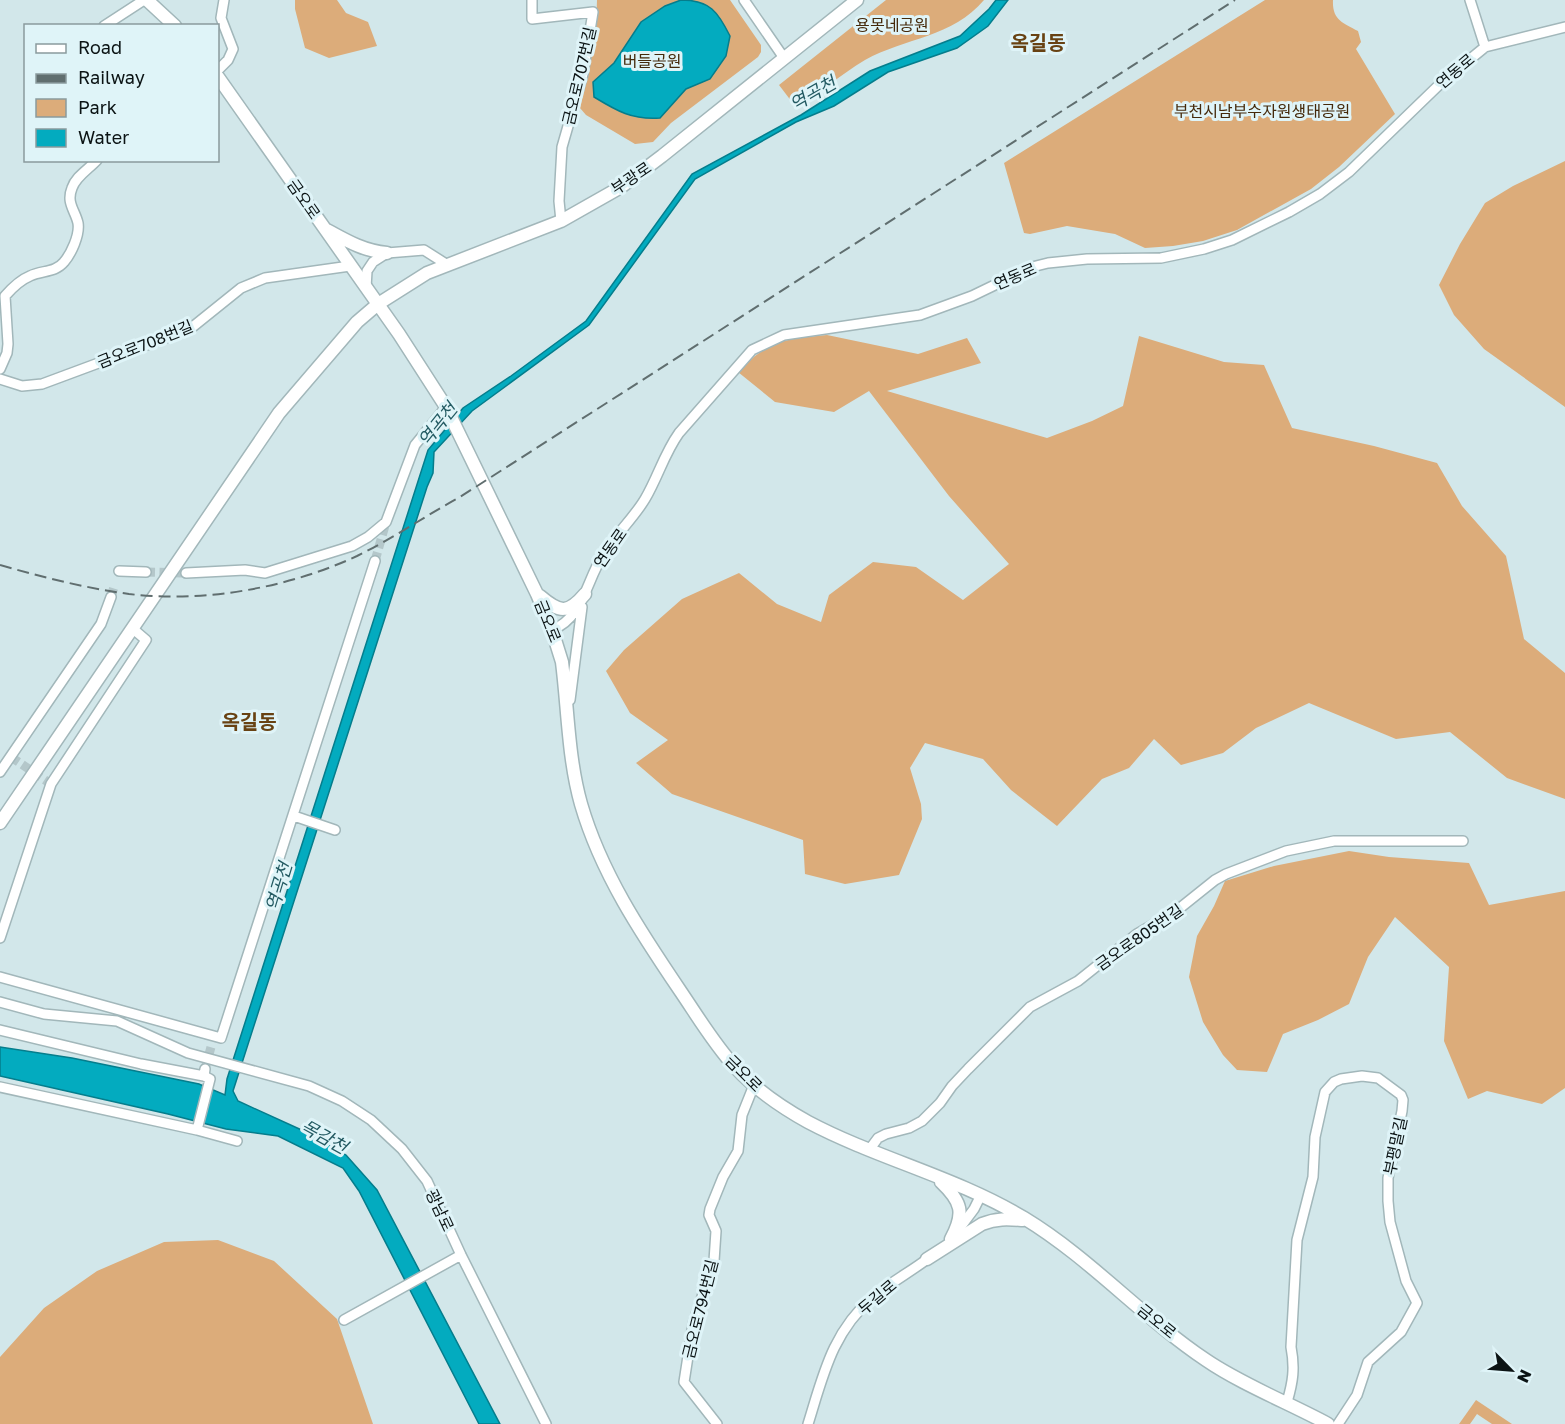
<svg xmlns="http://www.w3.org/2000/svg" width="1565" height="1424" viewBox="0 0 1565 1424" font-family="'Golos Text','Noto Sans KR',sans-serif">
<rect width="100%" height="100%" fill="#d2e7ea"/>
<path fill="#dcac7a" d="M295,0H337L346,13L368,22L377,46L329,58L305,48L295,9Z
M597,0H730L761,45V52L758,57L671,123L653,142L635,144L586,115L580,108L596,31Z
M886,0H984C953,37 905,38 865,60C841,74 820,94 795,106L779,85Z
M1265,0H1333C1332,20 1343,23 1358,31L1361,42L1356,49L1395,114L1339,167L1311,189L1237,230L1203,241L1173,246L1145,248L1115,234L1067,226L1030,234L1024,233L1004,163Z
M1565,161V407L1484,349L1454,315L1439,285L1460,244L1485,203L1513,186Z
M827,335L918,354L967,338L981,363L887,391L1047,438L1092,421L1123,406L1139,336L1224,362L1264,365L1292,428L1374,446L1437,463L1462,506L1506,556L1524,639L1565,673V799L1507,778L1450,732L1396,739L1309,703L1256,728L1223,753L1181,765L1154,739L1129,768L1102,779L1057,826L1011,790L983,759L925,743L910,768L921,804L922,819L899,875L845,884L805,874L803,840L672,794L636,763L668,740L630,713L606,671L624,650L682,599L739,573L777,604L821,622L829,595L873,562L916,567L963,600L1009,564L949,496L869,391L834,412L775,402L738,372C768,340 785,339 827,335Z
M1349,851L1389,857L1469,863L1489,905L1565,891V1088L1542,1104L1487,1091L1468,1099L1444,1041L1449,967L1395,917L1368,957L1349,1004L1318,1020L1283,1034L1267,1072L1237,1070L1223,1055L1203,1022L1189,977L1197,936L1214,906L1225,881L1274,866Z
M218,1240L274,1261L337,1319L373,1424H0V1357L44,1308L97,1271L164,1242Z
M1476,1400L1512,1424H1492L1477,1414L1470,1424H1459Z"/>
<path fill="#03abbf" stroke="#057d8c" stroke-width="1.5" d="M681,0C710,0 718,12 730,36L726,56L710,79L686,89L660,118C632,120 617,111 594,97L593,82L614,63L641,22L665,6Z
M996,0H1008L988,26L957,48L888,72L834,106L796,122L695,179L589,325L472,411L434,452L433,473L427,487L233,1091L238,1101L306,1132L346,1155L377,1190L500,1424H479L359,1191L343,1168L278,1136L226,1129L168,1114L0,1076V1047L72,1058L199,1084L225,1095L227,1079L428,450L463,408L511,376L586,321L692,174L801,115L870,71L960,36L989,9Z"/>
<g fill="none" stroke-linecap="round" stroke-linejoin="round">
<path stroke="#b4c7ca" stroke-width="9" stroke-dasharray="9 4.5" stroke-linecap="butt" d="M375,561L386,522
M146,572L186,573
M111,597L114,587
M11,757L51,784
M205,1069L211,1047"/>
<defs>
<path id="minor" d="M532,0V19L593,12L583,74L562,147L559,201L561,221
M744,0L784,58
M1470,0L1485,47
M104,26L144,0
M218,70L228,60L233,49L221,18L224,0
M366,288L367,271L373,262L387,253L424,250L446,264
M0,369L7,353L8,344L5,296C12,288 20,280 30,276C42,270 55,273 64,262C71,254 80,235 78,223C75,210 66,203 72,188C76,176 89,169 97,160
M0,379L22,386L42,384L190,329L241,288L265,278L350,266
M119,571L146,572
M186,573L245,570L265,573L352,546L368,537L386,522L415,445L446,407
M552,630C584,617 586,581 603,555C615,535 633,519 645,499C658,477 664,454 679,433L752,350L784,335L920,315L972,296L1032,267L1048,263L1087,259L1161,258L1204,249L1232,240L1289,212L1320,194L1349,172L1441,83L1485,47L1565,27
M570,700L582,607
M0,772L101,624L111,597
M294,816L335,830
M0,938L51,784L146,640L132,628
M0,977L221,1038L375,561
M0,1002L44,1014L117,1021L188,1053L309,1086L342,1101L371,1120L402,1149L427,1181L461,1255L546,1424
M0,1030L141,1064L204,1076
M0,1087L197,1130L237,1141
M197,1130L210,1079L204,1076L205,1069
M869,1150L878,1138L886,1134L909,1128L922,1121L940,1103L952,1086L968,1069L1030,1007L1078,981L1137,934L1175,912L1215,880L1226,874L1286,851L1334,841H1463
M956,1233L974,1209L981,1195
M344,1320L461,1255
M1287,1402C1293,1382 1295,1368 1291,1347L1297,1240L1313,1177L1315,1137L1325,1092L1334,1082L1341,1079L1362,1076L1378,1078L1401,1095L1403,1100L1402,1111L1388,1178V1201L1390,1222L1406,1281L1417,1303L1401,1332L1368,1362L1357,1395L1338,1424
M717,1424L684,1382L693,1324L714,1261L716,1231L709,1215L710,1209L723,1177L738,1151L742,1115L754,1085
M808,1424C823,1376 832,1332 873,1297C891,1282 912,1271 930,1257"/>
<path id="major" d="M147,0L175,26
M218,77L399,334L446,407L537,594L552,630L562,662C568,709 568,758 581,804C601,873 641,933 681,992C698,1017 714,1044 735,1067C755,1089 781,1107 808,1122C878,1159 956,1177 1024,1218C1090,1258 1142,1317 1206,1360C1241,1384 1289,1403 1328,1424
M327,230C347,241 364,251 387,253
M540,596C560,613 568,614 585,594
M0,823L279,413L357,322L378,304L427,273L561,221L621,187L662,156L857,0
M941,1182C962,1202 965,1213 951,1239
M927,1259L982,1224C997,1218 1008,1219 1023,1220"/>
</defs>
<use href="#minor" stroke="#a2b7ba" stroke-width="12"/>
<use href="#major" stroke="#a2b7ba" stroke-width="15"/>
<use href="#minor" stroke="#fff" stroke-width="9"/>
<use href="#major" stroke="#fff" stroke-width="12"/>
<path stroke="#606e6f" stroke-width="2" stroke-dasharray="12 6" stroke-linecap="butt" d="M0,565C42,577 85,588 129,594C204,603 288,588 357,556C392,539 425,516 460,497L1235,0"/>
</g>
<g text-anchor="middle" stroke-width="6" stroke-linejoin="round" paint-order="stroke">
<g font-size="16" fill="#44290a" stroke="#dff4f8">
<text x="892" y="31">용못네공원</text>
<text x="652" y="67">버들공원</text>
<text x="1262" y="117">부천시남부수자원생태공원</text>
</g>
<g font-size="16" fill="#0b1314" stroke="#dff4f8">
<text transform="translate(1455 71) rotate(-40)" y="6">연동로</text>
<text transform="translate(579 76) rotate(-77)" y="6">금오로707번길</text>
<text transform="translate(631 178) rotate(-34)" y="6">부광로</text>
<text transform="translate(304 199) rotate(55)" y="6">금오로</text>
<text transform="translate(1015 276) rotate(-23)" y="6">연동로</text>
<text transform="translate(145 344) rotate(-22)" y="6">금오로708번길</text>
<text transform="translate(610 548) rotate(-55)" y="6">연동로</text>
<text transform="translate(548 621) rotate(68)" y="6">금오로</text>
<text transform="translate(1139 937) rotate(-35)" y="6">금오로805번길</text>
<text transform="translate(744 1073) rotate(45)" y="6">금오로</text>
<text transform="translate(1395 1146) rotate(-78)" y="6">부평말길</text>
<text transform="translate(440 1210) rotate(65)" y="6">광남로</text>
<text transform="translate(877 1297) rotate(-40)" y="6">두길로</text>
<text transform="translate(700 1309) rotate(-76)" y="6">금오로794번길</text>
<text transform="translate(1157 1321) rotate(39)" y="6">금오로</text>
</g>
<g font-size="18" font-style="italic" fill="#235a62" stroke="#dff4f8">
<text transform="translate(813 94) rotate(-30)" y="6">역곡천</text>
<text transform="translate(438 425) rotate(-51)" y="6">역곡천</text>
<text transform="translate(279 887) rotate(-73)" y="6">역곡천</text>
<text transform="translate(324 1137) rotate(29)" y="6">목감천</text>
</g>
<g font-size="20" font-weight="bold" fill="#684213" stroke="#dff4f8">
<text x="1038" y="50">옥길동</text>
<text x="249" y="729">옥길동</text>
</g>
</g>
<rect x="24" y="24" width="195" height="138" fill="#dff4f8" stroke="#8a9a9d" stroke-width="1.5"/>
<rect x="36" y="44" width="30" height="9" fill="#ffffff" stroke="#8a9a9d" stroke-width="1.5"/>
<text x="78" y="54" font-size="18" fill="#0b1314">Road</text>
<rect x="36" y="74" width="30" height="9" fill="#606e6f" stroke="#8a9a9d" stroke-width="1.5"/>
<text x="78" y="84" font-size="18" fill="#0b1314">Railway</text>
<rect x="36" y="99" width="30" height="18" fill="#dcac7a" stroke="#8a9a9d" stroke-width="1.5"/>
<text x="78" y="114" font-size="18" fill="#0b1314">Park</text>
<rect x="36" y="129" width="30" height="18" fill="#03abbf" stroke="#8a9a9d" stroke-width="1.5"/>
<text x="78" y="144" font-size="18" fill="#0b1314">Water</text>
<g transform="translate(1511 1370) rotate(115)" stroke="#dff4f8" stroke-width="4.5" paint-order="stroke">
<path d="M0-4.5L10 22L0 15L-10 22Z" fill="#0b1314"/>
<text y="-9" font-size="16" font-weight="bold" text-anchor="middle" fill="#0b1314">N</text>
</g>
</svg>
